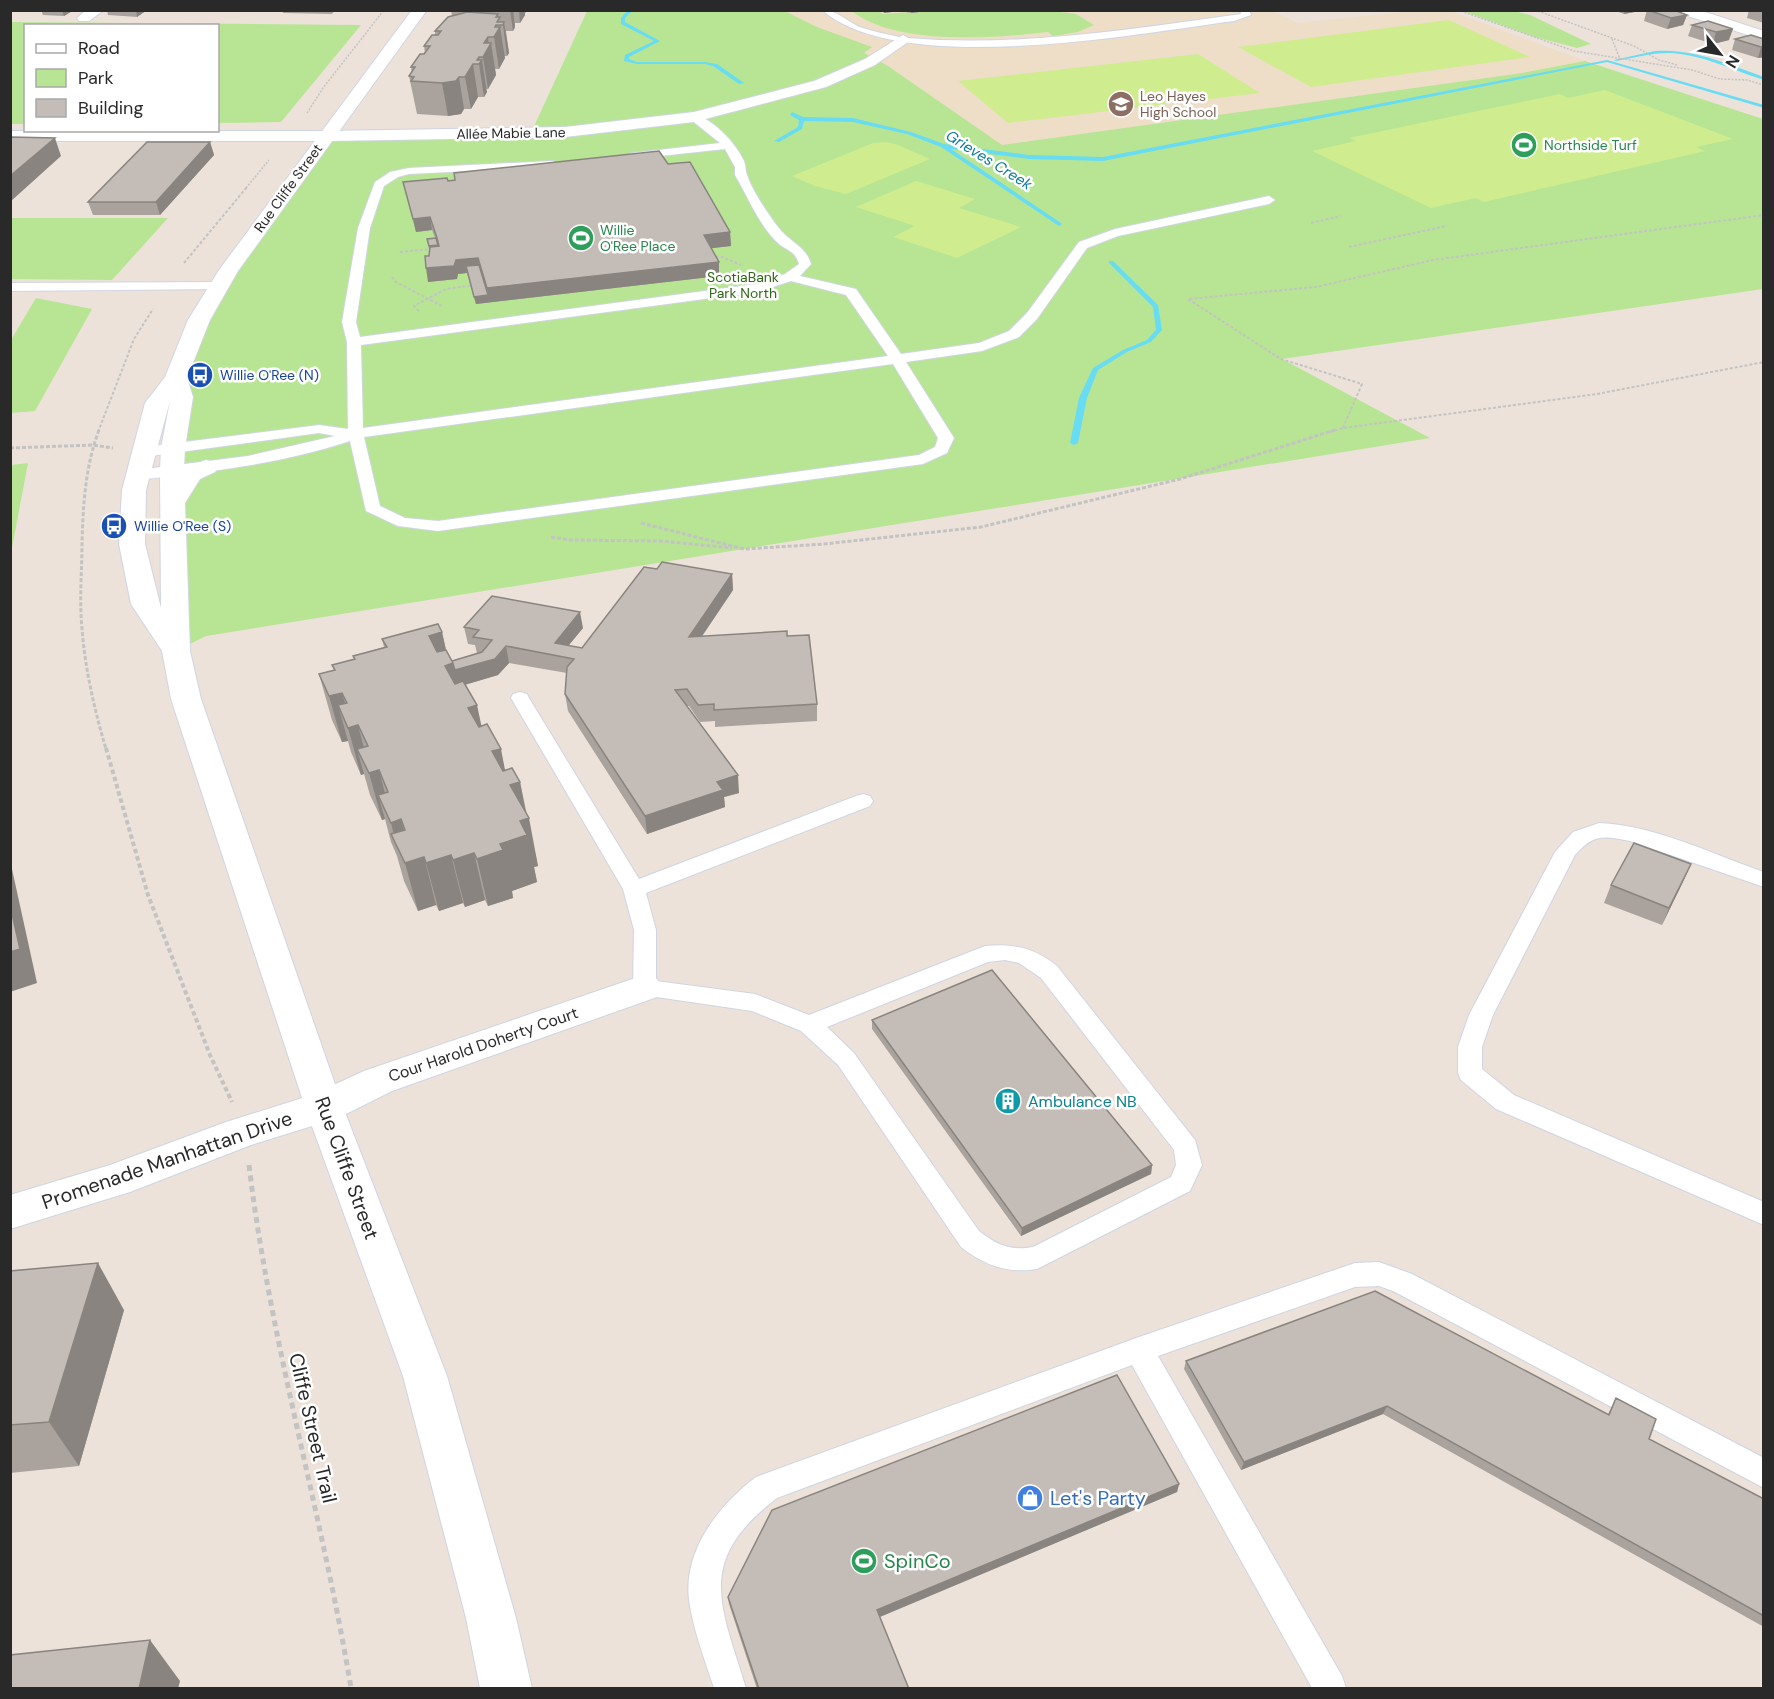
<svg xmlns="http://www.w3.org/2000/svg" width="1774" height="1699" viewBox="0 0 1774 1699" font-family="'DM Sans',sans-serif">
<rect width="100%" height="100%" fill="#ece2d9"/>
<path fill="#eedec8" d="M1272,10L1297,23L1413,11H1450L1585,61L1522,73L1002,145L888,66L785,11Z"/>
<path fill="#b8e594" d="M587,11H785L817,27L872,47L864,53L888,66L1002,145L1522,73L1585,61L1763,119V289L1282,359L1430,438L206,636L176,651L182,398L199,320L327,136L531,133Z
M857,11H879L883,14L936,10L1060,12L1076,14L1094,25L1078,32L1053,36L1048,32C995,38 898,46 853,12Z
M1463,11H1514L1530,15L1591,44L1577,48L1535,37Z
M11,22L361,25L281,122L218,123V26H26L25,124H11Z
M11,218H168L112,280L11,279Z
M36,298L92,309L35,411L11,413V340Z
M28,463L12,548H11V465Z"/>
<path fill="#cfec8f" d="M1449,20L1530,57L1311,87L1238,47Z
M1198,54L1260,93L1008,123L958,81Z
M1605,90L1733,139L1696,147L1705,151L1484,202L1476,198L1431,208L1312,151L1356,141L1349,138L1560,94L1568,98Z
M886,142L898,145L930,159L846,194L815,186L792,176L873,143Z
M916,181L975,199L959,208L1021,227L957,258L893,237L915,226L856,207Z"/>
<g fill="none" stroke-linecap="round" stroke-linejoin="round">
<path fill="#68dcf2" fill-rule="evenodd" d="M628,10H633L625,18V22L660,41L629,57V59L637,62H705L717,64L744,83L739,84L713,66L705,64H637L624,61L625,55L654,41L621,24V18Z
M1655,51C1693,48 1728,64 1764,77V80C1732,70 1702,54 1668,53C1650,53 1633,58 1616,61L1614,60Z
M1607,60L1764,105V108L1607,62L1103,161L1029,159L951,149L1061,223L1062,224L1059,226L941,147L907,134L853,122L804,121L802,129L779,142L774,141L798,127L799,120L790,115L792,112L803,117L853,118L911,132L944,144L1029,155L1103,157Z
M1109,261H1113L1158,305L1162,330L1151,342L1127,352L1098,370L1087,398L1078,443L1074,445L1070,443L1079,398L1093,368L1123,350L1147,340L1156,330L1153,307L1109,263Z"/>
<defs>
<path id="service" d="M822,10C839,10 847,23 863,28C876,32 893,36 907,38C1017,47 1126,30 1234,15L1241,14L1240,10H1249L1251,15L1234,21C1135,34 900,78 822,10Z
M694,114C714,120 735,142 744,161C746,166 745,170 747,175C752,190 768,214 778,227C789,242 806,246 811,264L800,276L856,289L901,354L979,343L1009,331L1027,313L1079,242L1115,229L1269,196L1275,200L1269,204L1118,236L1087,248L1037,319L1019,337L982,351L906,362L954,438L947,453L923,464L438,531L398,526L366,511L350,441C281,464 209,472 137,480L129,475L137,470L248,456L335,436L319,433L144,457L139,455L136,452L139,449L144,447L319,425L348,429L347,342L342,322L358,228L375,182L390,172L409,168L553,161L559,164L553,167L409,174L398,177L384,186L370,228L356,322L360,337L757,284L785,274L799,264C795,251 788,251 779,244C760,227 748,197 735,175V167L725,149L632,159L626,156L632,153L720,143L690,119L689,117ZM791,281L846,295L888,356L363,428L361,345L757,292ZM893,364L938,438L935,447L919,455L438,521L405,518L380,506L364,437Z
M219,282L225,286L224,289L10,291V283Z
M520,692L527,694L529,698L639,879L856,796L863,794L870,796L873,801L870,806L646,893L656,930V981L755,994L809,1015L985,946C1013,943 1035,948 1057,966L1195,1140L1202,1165L1190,1191L1037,1269C1007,1274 984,1265 961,1247L838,1065L801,1031L752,1011L636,994L633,988L634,930L623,889L511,698L513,694ZM1005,960L1019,963L1041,978L1174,1150L1176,1165L1171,1177L1033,1247C1010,1251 997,1245 979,1231L854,1053L827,1027L988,962Z
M1599,823C1655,825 1711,854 1764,872V887L1630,841C1604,836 1594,833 1575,855L1493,1015L1482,1047V1069L1514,1095L1764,1202V1225L1496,1109L1461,1080L1458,1073V1047L1469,1015L1555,852L1573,832Z
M1379,1262L1412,1274L1764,1458V1488L1393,1291L1379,1286L1355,1287L1158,1356L1342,1676L1346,1688H1312L1132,1365L777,1498C695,1561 720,1603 746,1688H714C705,1660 693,1630 689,1600C683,1550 719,1505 756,1477L1139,1337L1355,1263Z"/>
<path id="minor" d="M86,10H104L89,21H79L77,18Z
M1676,10H1699L1764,31V40L1678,13Z
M903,35L910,39L908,42L875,65L826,87L694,122L565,137L327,141L321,140L319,136L321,132L327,131L565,127L694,112L814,81L865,59Z
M644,975L657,979L662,988L657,997L392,1091L338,1118L251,1145L130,1192L10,1229V1195L110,1165L226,1122L312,1095L364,1071Z"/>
<path id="tertiary" d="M10,131H327L333,132L335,136L333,140L327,141H10Z"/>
<path id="secondary" d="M412,10H427L238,271L210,320L187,378L193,397L185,448L184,468L206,460L215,462L218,467L215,472L200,479L185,503L190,651L201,699L343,1107L447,1376L516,1618L532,1688H480L466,1618L403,1376L305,1107L171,699L162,651L131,604L119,544L122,490L145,403L165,377L188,320L219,270ZM170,401L161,448L160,471L161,608L145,544L146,490Z"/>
</defs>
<use href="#service" stroke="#cfd5e2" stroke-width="2"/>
<use href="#minor" stroke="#cfd5e2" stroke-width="2"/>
<use href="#tertiary" stroke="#cfd5e2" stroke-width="2"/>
<use href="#secondary" stroke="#cfd5e2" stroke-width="2"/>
<path stroke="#c3c3c3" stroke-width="1.5" stroke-dasharray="2 1.5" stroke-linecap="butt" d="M1458,10L1574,51L1692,70L1720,79L1747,80L1764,85
M1535,10L1634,46L1659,60L1677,65
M1612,39L1620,59
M307,113L323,88L384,10
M246,188L269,160"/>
<path stroke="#c3c3c3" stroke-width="2" stroke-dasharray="3 2" stroke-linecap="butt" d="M1311,223L1341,216
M1349,247L1446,226
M400,252L432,249
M711,258L720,256L741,265
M184,263L247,187
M392,277L396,282L442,306
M419,311L414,306L446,289L474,285
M1343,428L1362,384L1281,359L1188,299L1316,287L1433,260L1764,215
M98,432L134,339L153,309
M1330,432L1343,428L1597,394L1764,362"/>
<path stroke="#c3c3c3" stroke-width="3" stroke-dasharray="4 2" stroke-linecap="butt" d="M99,430C85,467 83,506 82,544C82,567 80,590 81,613C83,660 93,705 106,749
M10,448L93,445L113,448
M641,523L744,549L824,544L981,527L1180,479L1335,430
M551,537L570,540L661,541L732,548"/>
<path stroke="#c3c3c3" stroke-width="4" stroke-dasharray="4.5 3" stroke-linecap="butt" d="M106,748L148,895L210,1055L232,1102"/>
<path stroke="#c3c3c3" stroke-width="5" stroke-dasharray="6 4.5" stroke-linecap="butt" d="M249,1165C270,1342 322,1513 351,1688"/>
<use href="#service" fill="#fff" fill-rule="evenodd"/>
<use href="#minor" fill="#fff" fill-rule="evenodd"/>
<use href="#tertiary" fill="#fff" fill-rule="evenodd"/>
<use href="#secondary" fill="#fff" fill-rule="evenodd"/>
</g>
<path fill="#a9a29d" d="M41,10H74L64,16L43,15Z
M107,10H147L137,17L108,15Z
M181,10H233V11Z
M282,10H335L332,14L283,13Z
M451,10H527L525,13V15L520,23H515V27L513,31H506L509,53L507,56H504L505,58L499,69H495L496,75L488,89H486L487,92L484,97H478L471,109H464L461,114L448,116L417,114L409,76L412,73L411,67L425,53L424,46L435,35V31L452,16Z
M881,10H936L911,13L900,11L884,13Z
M1613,10H1641L1640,11L1624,14Z
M1647,10L1687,15L1683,25L1667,29L1644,21Z
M1749,10H1764V23L1747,18Z
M1708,21L1729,40L1713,44L1688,36L1692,25Z
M1735,39H1764V57L1758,58L1732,50Z
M210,142L214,155L160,215H93L88,202Z
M668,164L730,232L731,246L711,248L719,262V276L476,304L467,273L458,274L457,279L428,282L429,250L427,239L435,238L432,230L416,232L403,182L455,180L454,173Z
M657,569L732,574L733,590L702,636H787L817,704V721L715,727V721L700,722L689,706H686L739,793L724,797L725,807L647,834L568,711L565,694L567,673L509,663L498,675L465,685L481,726L505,770L520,782L538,866L534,867L537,882L512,891L513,898L488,906L485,900L465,907L463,903L439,911L436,905L418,911L404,881L397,856L391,842L385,819L382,820L370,795L364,774L361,775L351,752L348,741L342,742L332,720L319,674L334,670L332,665L354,659L353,656L384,647L382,639L442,632L446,650L452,661L478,653H477L475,645L468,644L464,627L583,628L568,646L582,648Z
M1691,864L1662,925L1604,903L1611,885Z
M872,1020L1152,1165L1151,1174L1021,1236L872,1029Z
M10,1271L124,1310L79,1466L10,1473Z
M1186,1361L1608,1414L1616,1398L1649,1439L1764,1499V1627L1383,1414L1241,1470L1184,1369Z
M1179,1484L1177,1492L880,1617L909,1689H757L729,1604L728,1597Z"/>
<path fill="#89847f" d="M62,10H74L64,16Z
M136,10H147L137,17Z
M510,10H513L515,27L513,31Z
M519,10H527L525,13V15L520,23Z
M884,10H900V11L884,13Z
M911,10H936L911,13Z
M1625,10H1641L1640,11L1624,14Z
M1687,15L1683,25L1667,29L1671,18Z
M504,22L509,53L507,56L503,25Z
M496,25L497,32L500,27L505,58L499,69L494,37L495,27Z
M1733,29L1729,40L1713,44L1716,32Z
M488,37L489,47L491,43L496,75L488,89L483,57L484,43Z
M1761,47H1764V57L1758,58Z
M479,57L480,63L482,60L487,92L484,97L479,64L477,60Z
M473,64L478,97L471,109L465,77Z
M459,77L464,109L461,114L448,116L442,83Z
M55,138L61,156L10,202V176Z
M210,142L214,155L160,215L156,202Z
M430,217L432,230L416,232L413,219Z
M730,232L731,246L705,249L704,235Z
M478,258L480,272L466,266L467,273L458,274L457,279L428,282L426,268L456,260Z
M719,262V276L476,304L474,297L488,295L487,288Z
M732,574L733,590L690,654L689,637Z
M580,612L583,628L560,656L555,643Z
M442,632L449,664L506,646L509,663L498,675L450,689L429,636Z
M342,693L352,727L358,725L370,772L357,749L364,774L361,775L348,728L338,705L348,741L342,742L329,696Z
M477,705L487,752L468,708Z
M501,749L510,796L492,751Z
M379,770L391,817L378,795L385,819L382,820L369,773Z
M738,775L739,793L724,797L725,807L647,834L645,816L717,782Z
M520,782L527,819L529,818L538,866L534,867L537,882L512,891L513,898L488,906L477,859L500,844L510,785Z
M401,819L412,861L424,857L436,905L418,911L405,863L397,847L391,823Z
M474,853L485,900L465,907L453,860Z
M451,855L463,903L439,911L426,863Z
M10,860L37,983L10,992Z
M1691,864L1683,882L1662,925L1669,908Z
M1152,1165L1151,1174L1021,1236L1022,1228Z
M98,1263L124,1310L79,1466L49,1422Z
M1387,1406L1383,1414L1241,1470L1244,1462Z
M1179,1484L1177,1492L877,1618V1610Z
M150,1640L180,1681L178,1689H139Z"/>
<path fill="#c4bcb6" stroke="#89847f" stroke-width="1.5" d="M1648,10H1674L1687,15L1671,18Z
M467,12L498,14L496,17H500L497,22H504L503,25H496L495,27H500L494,37H488L484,43H491L483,57H479L477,60H482L479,64H473L465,77H459L456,81L442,83L411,81L414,77L409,76L415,67H411L420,54H424L430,46H424L432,35H438L441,31H435L448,17Z
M1708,21L1733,29L1716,32L1692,25Z
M1751,35L1764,39V47H1761L1735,39Z
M10,137L55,138L10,176Z
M147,142H210L156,202H88Z
M659,151L668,164L690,162L730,232L704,235L719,262L487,288L478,258L456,260L454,266L426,268L425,256H429L430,247L439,246L437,238L430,217L413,219L403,182L447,178L448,181L455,180L454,173Z
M436,238L438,245L429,246L427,239Z
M479,265L488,295L474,297L466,266Z
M662,562L732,574L689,637L787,631V636L809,635L817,704L714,710V704L698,705L687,689L675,690L738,775L717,782L723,790L645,816L565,694L567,667L574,659L506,646L495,659L455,670L452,661L482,652L492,640L473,637L479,630L464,627L492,596L580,612L555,643L582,648L644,567L657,569Z
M438,624L442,632L429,636L437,652L446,650L453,663L445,666L455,684L463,681L477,705L468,708L479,727L487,724L501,749L492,751L503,771L512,768L520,782L510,785L529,818L520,821L527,835L500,844L503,850L477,859L474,853L453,860L451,855L426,863L424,857L405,863L391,834L405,830L401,819L391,823L378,795L388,792L379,770L369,773L357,749L368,746L358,725L348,728L338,705L347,703L342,693L329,696L319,674L335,670L332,665L355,659L353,656L387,647L382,639Z
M1634,843L1691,864L1669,908L1611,885Z
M10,905L20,949L10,952Z
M992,970L1152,1165L1022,1228L872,1020Z
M98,1263L49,1422L10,1425V1271Z
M1375,1291L1609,1415L1616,1398L1656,1419L1649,1439L1764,1499V1616L1387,1406L1244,1462L1186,1361Z
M1117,1375L1179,1484L877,1610L909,1689H759L728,1597L772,1510Z
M150,1640L139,1689H10V1655Z"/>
<defs>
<symbol id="school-disc" viewBox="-11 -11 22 22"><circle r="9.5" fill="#8d6e63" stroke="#fff"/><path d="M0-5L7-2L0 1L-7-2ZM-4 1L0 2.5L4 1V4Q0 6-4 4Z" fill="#fff"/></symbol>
<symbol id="stadium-disc" viewBox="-11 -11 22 22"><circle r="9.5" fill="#2e9e5b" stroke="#fff"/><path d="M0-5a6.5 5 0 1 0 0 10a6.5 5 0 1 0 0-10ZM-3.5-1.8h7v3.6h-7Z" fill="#fff"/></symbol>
<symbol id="bus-disc" viewBox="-11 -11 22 22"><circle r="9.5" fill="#1a4fb4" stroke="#fff"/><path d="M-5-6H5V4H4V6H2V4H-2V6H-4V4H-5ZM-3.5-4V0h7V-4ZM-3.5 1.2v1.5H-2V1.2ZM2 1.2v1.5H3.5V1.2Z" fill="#fff"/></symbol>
<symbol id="building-disc" viewBox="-11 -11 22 22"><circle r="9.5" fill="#0f9aa8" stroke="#fff"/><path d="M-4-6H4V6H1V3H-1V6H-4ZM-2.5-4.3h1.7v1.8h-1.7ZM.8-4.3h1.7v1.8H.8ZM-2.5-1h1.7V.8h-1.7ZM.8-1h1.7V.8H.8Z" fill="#fff"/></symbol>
<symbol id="shop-disc" viewBox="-11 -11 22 22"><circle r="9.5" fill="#3f7fe0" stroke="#fff"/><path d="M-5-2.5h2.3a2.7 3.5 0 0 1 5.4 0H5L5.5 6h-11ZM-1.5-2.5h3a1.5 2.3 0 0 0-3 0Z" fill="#fff"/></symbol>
</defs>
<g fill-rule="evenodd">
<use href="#school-disc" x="1106" y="89" width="30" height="30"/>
<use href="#stadium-disc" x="1509" y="130" width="30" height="30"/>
<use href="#stadium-disc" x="566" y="223" width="30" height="30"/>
<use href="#bus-disc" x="185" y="360" width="30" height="30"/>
<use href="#bus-disc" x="99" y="511" width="30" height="30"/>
<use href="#building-disc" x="993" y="1086" width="30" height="30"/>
<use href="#shop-disc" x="1015" y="1483" width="30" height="30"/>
<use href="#stadium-disc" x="849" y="1546" width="30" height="30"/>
</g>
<g text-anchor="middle" stroke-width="5" stroke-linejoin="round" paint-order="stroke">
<g font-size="14" fill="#785e54" stroke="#fff" text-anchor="start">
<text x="1140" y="101">Leo Hayes<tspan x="1140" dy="16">High School</tspan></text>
</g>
<g font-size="14" fill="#292929" stroke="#fff">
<text transform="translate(511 133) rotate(-1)" y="5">Allée Mabie Lane</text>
<text transform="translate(288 188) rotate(-54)" y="5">Rue Cliffe Street</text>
</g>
<g font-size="14" fill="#27864d" stroke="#fff" text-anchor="start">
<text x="1544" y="150">Northside Turf</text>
<text x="600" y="235">Willie<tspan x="600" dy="16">O'Ree Place</tspan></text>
</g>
<g font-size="14" fill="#306717" stroke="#fff">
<text x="743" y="282">ScotiaBank<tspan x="743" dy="16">Park North</tspan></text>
</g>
<g font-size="14" fill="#164399" stroke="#fff" text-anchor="start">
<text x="220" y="380">Willie O'Ree (N)</text>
<text x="134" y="531">Willie O'Ree (S)</text>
</g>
<g font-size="15" font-style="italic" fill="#097a9c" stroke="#fff">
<text transform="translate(989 160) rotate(32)" y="5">Grieves Creek</text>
</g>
<g font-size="16" fill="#292929" stroke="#fff">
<text transform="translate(483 1044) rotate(-19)" y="6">Cour Harold Doherty Court</text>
</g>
<g font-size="16" fill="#0d838f" stroke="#fff" text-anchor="start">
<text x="1028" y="1107">Ambulance NB</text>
</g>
<g font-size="20" fill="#292929" stroke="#fff">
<text transform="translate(167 1160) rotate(-19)" y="7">Promenade Manhattan Drive</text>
<text transform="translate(347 1168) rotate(70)" y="7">Rue Cliffe Street</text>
<text transform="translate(313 1428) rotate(77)" y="7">Cliffe Street Trail</text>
</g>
<g font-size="20" fill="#366cbe" stroke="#fff" text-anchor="start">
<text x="1050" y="1505">Let's Party</text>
</g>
<g font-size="20" fill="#27864d" stroke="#fff" text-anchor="start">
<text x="884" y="1568">SpinCo</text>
</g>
</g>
<rect width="1774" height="1699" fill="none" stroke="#292929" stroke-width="24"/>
<rect x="24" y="24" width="195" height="108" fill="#ffffff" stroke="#a9a9a9" stroke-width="1.5"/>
<rect x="36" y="44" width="30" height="9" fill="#ffffff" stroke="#a9a9a9" stroke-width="1.5"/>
<text x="78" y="54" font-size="18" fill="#292929">Road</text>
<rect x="36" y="69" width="30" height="18" fill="#b8e594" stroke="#a9a9a9" stroke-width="1.5"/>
<text x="78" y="84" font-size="18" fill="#292929">Park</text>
<rect x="36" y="99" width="30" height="18" fill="#c4bcb6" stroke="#a9a9a9" stroke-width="1.5"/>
<text x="78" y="114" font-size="18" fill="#292929">Building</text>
<g transform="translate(1720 54) rotate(121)" stroke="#ffffff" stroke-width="4.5" paint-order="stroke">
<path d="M0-4.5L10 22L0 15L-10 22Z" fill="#292929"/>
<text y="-9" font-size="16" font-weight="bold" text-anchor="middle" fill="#292929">N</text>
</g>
</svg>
